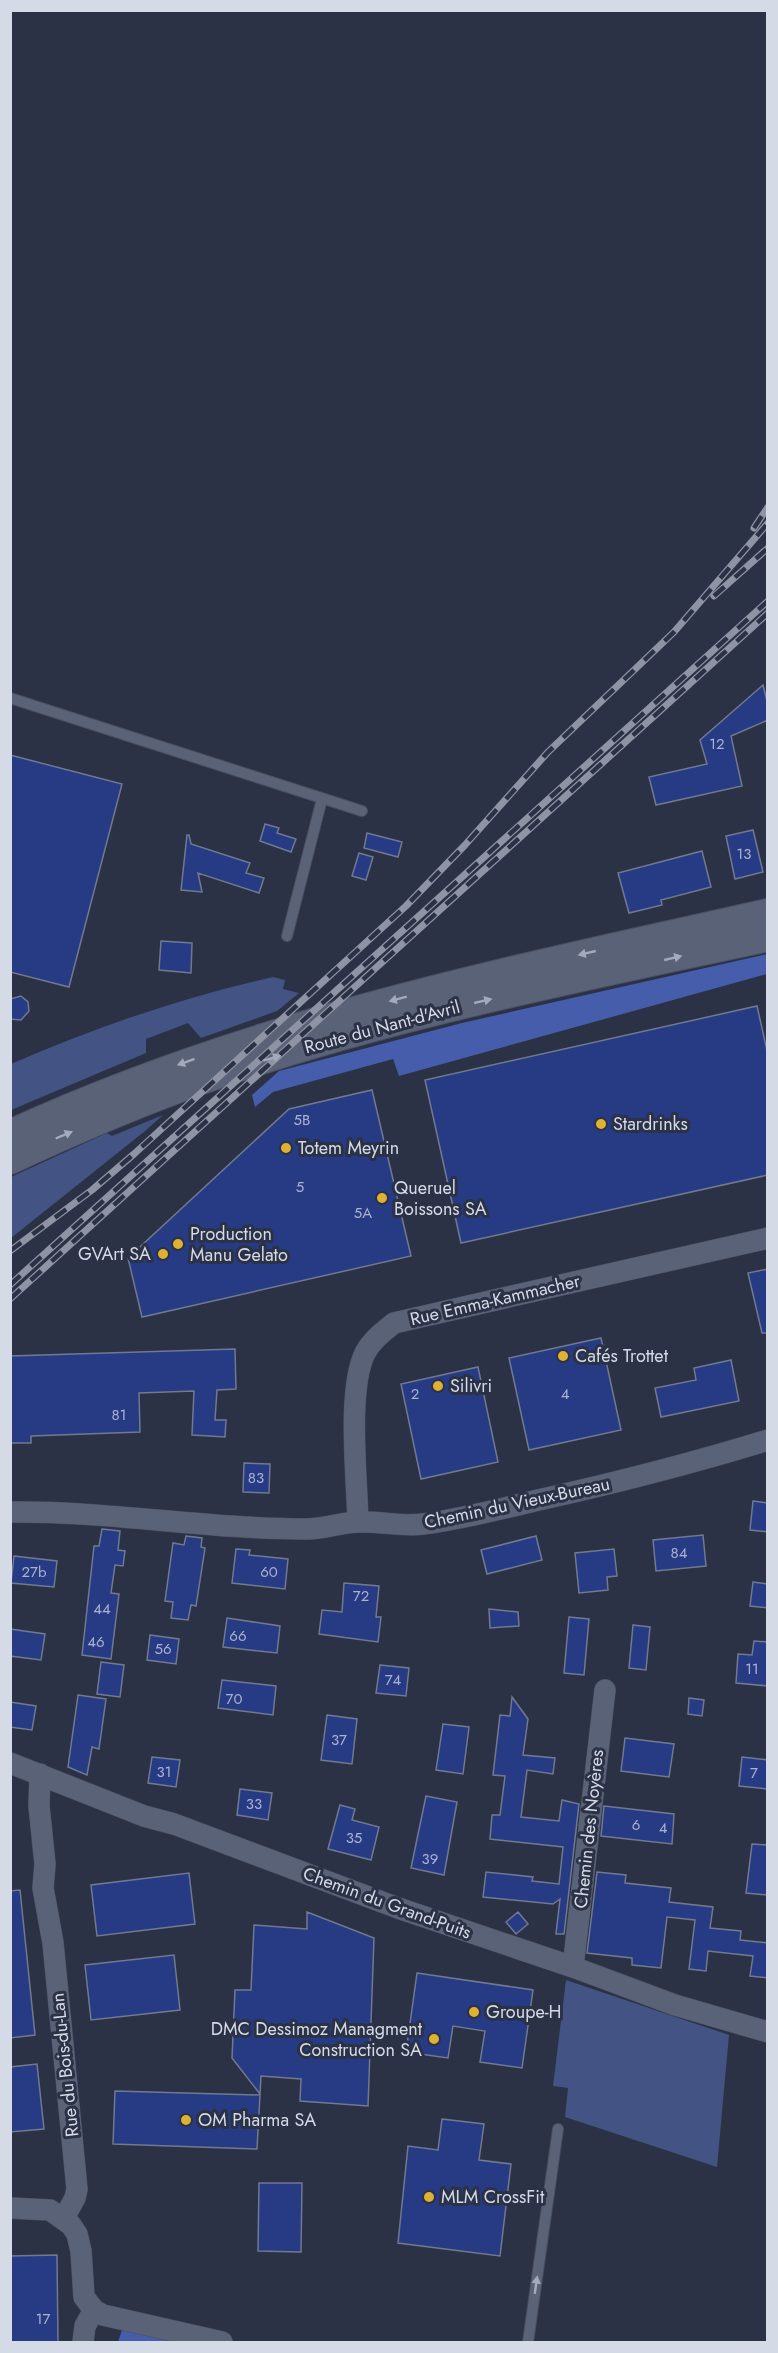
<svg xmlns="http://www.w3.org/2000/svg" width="778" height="2353" viewBox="0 0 778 2353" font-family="Jost,sans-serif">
<rect width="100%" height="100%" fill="#2b3245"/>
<path fill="#435484" d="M273,977L285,980L283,989L299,993L277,1011L201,1038L188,1023L146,1039V1053L11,1110V1064C96,1027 183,997 273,977Z
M163,1115L145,1131L11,1238V1177L107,1133L112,1136Z
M566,1980L729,2035L717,2167L565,2117L568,2088L553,2086Z"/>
<path fill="#455daa" d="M767,954V974L399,1076L393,1059L273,1092L255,1107L252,1095L279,1071L462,1023Z
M122,2330L177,2342H118Z"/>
<path fill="#273b84" stroke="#707990" stroke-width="1.5" d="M763,685L768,705V720L731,736L742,786L656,805L649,777L707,764L700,740Z
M10,755L122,784L69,987L10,972Z
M265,824L279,828L277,833L296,839L291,852L260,841Z
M753,830L763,872L735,879L726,836Z
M367,833L402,842L398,857L364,848Z
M187,835H189L191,844L250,863L246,873L264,878L259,893L198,873L202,892L181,890Z
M702,851L711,887L661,900L662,905L629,913L618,873Z
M359,853L373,857L366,880L352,876Z
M161,941L192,943L191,973L159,970Z
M21,996L28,1002L29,1011L21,1020L10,1019V999Z
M757,1006L768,1055V1175L461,1243L425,1080Z
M372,1090L411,1256L142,1317L128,1258L289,1109Z
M768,1269V1333H762L748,1273Z
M601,1338L621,1430L529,1450L509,1358Z
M235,1349L236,1389L217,1390L215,1420H226L225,1437L192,1435L194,1391L139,1393L140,1432L31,1436V1443H10V1356Z
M731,1360L739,1401L661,1417L655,1388L696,1380L694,1368Z
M478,1367L498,1462L421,1479L401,1384Z
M244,1463L270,1464L269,1493L243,1492Z
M753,1501L768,1503V1532L750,1530Z
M102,1529L120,1531L118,1550L125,1551L123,1566L115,1565L111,1593L119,1594L111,1659L82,1655L94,1546H99Z
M703,1535L706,1566L656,1571L653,1540Z
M186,1536L202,1538L201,1547L205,1548L196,1606L191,1605L188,1620L171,1618L173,1602L165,1601L173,1543L184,1545Z
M536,1536L542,1560L487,1574L481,1550Z
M236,1549L250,1550L249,1555L288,1559L285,1589L232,1583Z
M614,1549L617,1576L607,1577L608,1590L579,1593L575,1553Z
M14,1556L57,1561L54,1587L11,1583Z
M753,1582L768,1584V1608L750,1606Z
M344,1583L379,1586L376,1617H381L378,1642L319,1634L322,1610L342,1612Z
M489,1609L518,1612L519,1626L490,1628Z
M569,1617L589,1619L584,1675L564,1673Z
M227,1618L280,1626L277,1653L223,1647Z
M633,1625L650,1627L646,1670L629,1668Z
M10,1629L45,1634L41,1660L10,1656Z
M150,1635L179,1639L176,1664L147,1660Z
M754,1641L768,1642V1686L736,1683L738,1654L752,1655Z
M101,1662L124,1665L120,1697L97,1694Z
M380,1665L409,1668L406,1696L376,1693Z
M222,1680L276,1686L273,1715L218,1708Z
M78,1695L106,1699L99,1749L92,1747L87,1775L68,1767Z
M512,1697L528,1719L523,1755L555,1758L553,1774L527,1770L521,1817L559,1821L562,1800L579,1804L564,1934H556L560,1899L553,1904L483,1897L486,1872L533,1877L532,1881L559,1884L563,1847L490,1839L492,1815H500L505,1776L493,1775L500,1715L510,1716Z
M689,1698L704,1700L702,1716L688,1714Z
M10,1702L36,1706L32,1730L10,1727Z
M327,1715L357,1719L352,1764L321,1760Z
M443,1724L469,1727L463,1774L436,1770Z
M625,1738L674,1744L669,1777L621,1771Z
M152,1757L180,1760L176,1787L148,1783Z
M742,1757L768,1760V1789L739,1786Z
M240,1789L272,1793L268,1820L237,1815Z
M426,1796L457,1802L444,1875L411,1868Z
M340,1805L355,1809L352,1820L379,1827L371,1860L328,1849Z
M604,1806L674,1814L672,1844L601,1836Z
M752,1844L768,1845V1895L746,1893Z
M597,1872L626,1875L625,1883L671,1888L669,1902L713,1907L710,1928L741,1931L740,1940L768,1943V1978L750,1976L753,1956L708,1951L706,1971L689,1969L695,1920L667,1917L661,1968L632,1965V1958L587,1953Z
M189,1873L195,1924L97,1936L91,1885Z
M20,1890L35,2035L10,2038V1891Z
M307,1912L374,1938L368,2106L300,2101L301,2079L261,2076L260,2094L232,2058L235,1990H251L254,1925L307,1929Z
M518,1912L528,1924L516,1934L506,1922Z
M174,1955L180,2010L91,2020L85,1965Z
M417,1973L533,1990L522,2068L480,2062L485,2031L453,2026L448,2058L406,2052Z
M37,2064L44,2129L10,2132V2067Z
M115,2091L260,2095L257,2149L113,2144Z
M442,2119L484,2124L479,2160L511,2164L500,2256L398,2243L408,2146L438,2150Z
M259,2183H302L301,2252L258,2251Z
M57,2255L58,2343H10V2256Z"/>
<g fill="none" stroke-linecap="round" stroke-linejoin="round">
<defs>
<path id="service" d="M10,698L362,811
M287,936L322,799
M528,2342L558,2129"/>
<path id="minor" d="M10,1512C109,1511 207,1529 306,1529C326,1529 342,1522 359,1522C380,1521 402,1527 423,1524C464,1519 503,1508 543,1499C619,1482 693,1463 768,1440
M358,1522C357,1478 347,1390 365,1353C372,1340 383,1332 394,1323L768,1238
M10,1763L144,1816L174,1824L398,1908L573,1967L675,2005L768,2032
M40,1774L39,1806L45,1864L43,1888L53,1943L77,2189L75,2198L64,2218
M573,1967L605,1690
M10,2208L50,2210L71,2225L77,2234L81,2251L84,2297L94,2310L103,2315L222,2342
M83,2342L85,2326L94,2310"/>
<path id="secondary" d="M10,1134C253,1022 508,971 768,913
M10,1160C72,1131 135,1104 199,1081C382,1016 579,978 768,937"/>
</defs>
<use href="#service" stroke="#494f60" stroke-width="12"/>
<use href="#minor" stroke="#494f60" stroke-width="22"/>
<use href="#secondary" stroke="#494f60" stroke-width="30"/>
<use href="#service" stroke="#5a6278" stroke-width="10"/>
<use href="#minor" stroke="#5a6278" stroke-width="21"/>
<use href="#secondary" stroke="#5a6278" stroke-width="28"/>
<defs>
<path id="rail" d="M754,528L768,507
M714,596L768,548
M10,1251L92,1190L134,1154L406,906L465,845L548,752L674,632L768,523
M10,1285L768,601
M10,1299L768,613"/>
</defs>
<use href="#rail" stroke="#8e94a4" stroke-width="7"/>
<use href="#rail" stroke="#2b3245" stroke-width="4.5" stroke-dasharray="14" stroke-linecap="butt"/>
</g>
<defs><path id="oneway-solid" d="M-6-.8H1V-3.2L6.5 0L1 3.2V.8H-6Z" transform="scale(1.5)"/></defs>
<g fill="#a4aabb">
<use href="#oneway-solid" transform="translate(587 953) rotate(167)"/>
<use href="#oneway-solid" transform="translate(673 958) rotate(-13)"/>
<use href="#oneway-solid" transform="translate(398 999) rotate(165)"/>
<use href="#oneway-solid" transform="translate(483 1001) rotate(-13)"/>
<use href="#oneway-solid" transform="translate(272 1058) rotate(-17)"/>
<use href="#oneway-solid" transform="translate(186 1062) rotate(160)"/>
<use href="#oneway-solid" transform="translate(64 1135) rotate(-23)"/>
<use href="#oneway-solid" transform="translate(536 2285) rotate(-82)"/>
</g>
<g fill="#ddb133" stroke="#2b3245" stroke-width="2">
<circle cx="601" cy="1124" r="6"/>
<circle cx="286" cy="1148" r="6"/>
<circle cx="382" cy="1198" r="6"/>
<circle cx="178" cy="1244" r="6"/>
<circle cx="163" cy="1254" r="6"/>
<circle cx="563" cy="1356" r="6"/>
<circle cx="438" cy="1386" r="6"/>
<circle cx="474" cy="2012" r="6"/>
<circle cx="434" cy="2039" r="6"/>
<circle cx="186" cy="2120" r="6"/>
<circle cx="429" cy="2197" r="6"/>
</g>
<g text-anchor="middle" stroke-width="6" stroke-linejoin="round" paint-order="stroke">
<g font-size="15" fill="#aab2ce">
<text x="717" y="749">12</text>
<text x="744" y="859">13</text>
<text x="302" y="1125">5B</text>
<text x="300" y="1192">5</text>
<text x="363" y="1218">5A</text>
<text x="415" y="1399">2</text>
<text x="565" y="1399">4</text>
<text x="119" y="1420">81</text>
<text x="256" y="1483">83</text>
<text x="679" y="1558">84</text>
<text x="34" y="1577">27b</text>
<text x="269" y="1577">60</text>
<text x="361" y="1601">72</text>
<text x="102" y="1614">44</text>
<text x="238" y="1641">66</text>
<text x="96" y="1647">46</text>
<text x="163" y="1654">56</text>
<text x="752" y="1674">11</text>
<text x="393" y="1685">74</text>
<text x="234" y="1704">70</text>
<text x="339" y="1745">37</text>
<text x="164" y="1777">31</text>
<text x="754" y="1778">7</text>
<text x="254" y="1809">33</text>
<text x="636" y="1830">6</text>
<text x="663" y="1833">4</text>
<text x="354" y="1843">35</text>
<text x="430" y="1864">39</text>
<text x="43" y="2324">17</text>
</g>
<g font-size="18" fill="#d5dae7" stroke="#2b3245">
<text transform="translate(382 1027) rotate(-15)" y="6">Route du Nant-d'Avril</text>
<text transform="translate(495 1300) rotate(-13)" y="6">Rue Emma-Kammacher</text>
<text transform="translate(517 1503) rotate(-12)" y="6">Chemin du Vieux-Bureau</text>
<text transform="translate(589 1829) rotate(-84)" y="6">Chemin des Noyères</text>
<text transform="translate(387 1903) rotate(20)" y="6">Chemin du Grand-Puits</text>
<text transform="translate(65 2065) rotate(-96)" y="6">Rue du Bois-du-Lan</text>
</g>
<g font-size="18" fill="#d5dae7" stroke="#2b3245" text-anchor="start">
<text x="613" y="1130">Stardrinks</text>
<text x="298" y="1154">Totem Meyrin</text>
<text x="394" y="1194">Queruel<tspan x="394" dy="21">Boissons SA</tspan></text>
<text x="190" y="1240">Production<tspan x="190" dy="21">Manu Gelato</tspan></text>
<text x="151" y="1260" text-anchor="end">GVArt SA</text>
<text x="575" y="1362">Cafés Trottet</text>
<text x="450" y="1392">Silivri</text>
<text x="486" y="2018">Groupe-H</text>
<text x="422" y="2035" text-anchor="end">DMC Dessimoz Managment<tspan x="422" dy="21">Construction SA</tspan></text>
<text x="198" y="2126">OM Pharma SA</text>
<text x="441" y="2203">MLM CrossFit</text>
</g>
</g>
<rect width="778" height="2353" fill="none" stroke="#d5dae7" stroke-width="24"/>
</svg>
